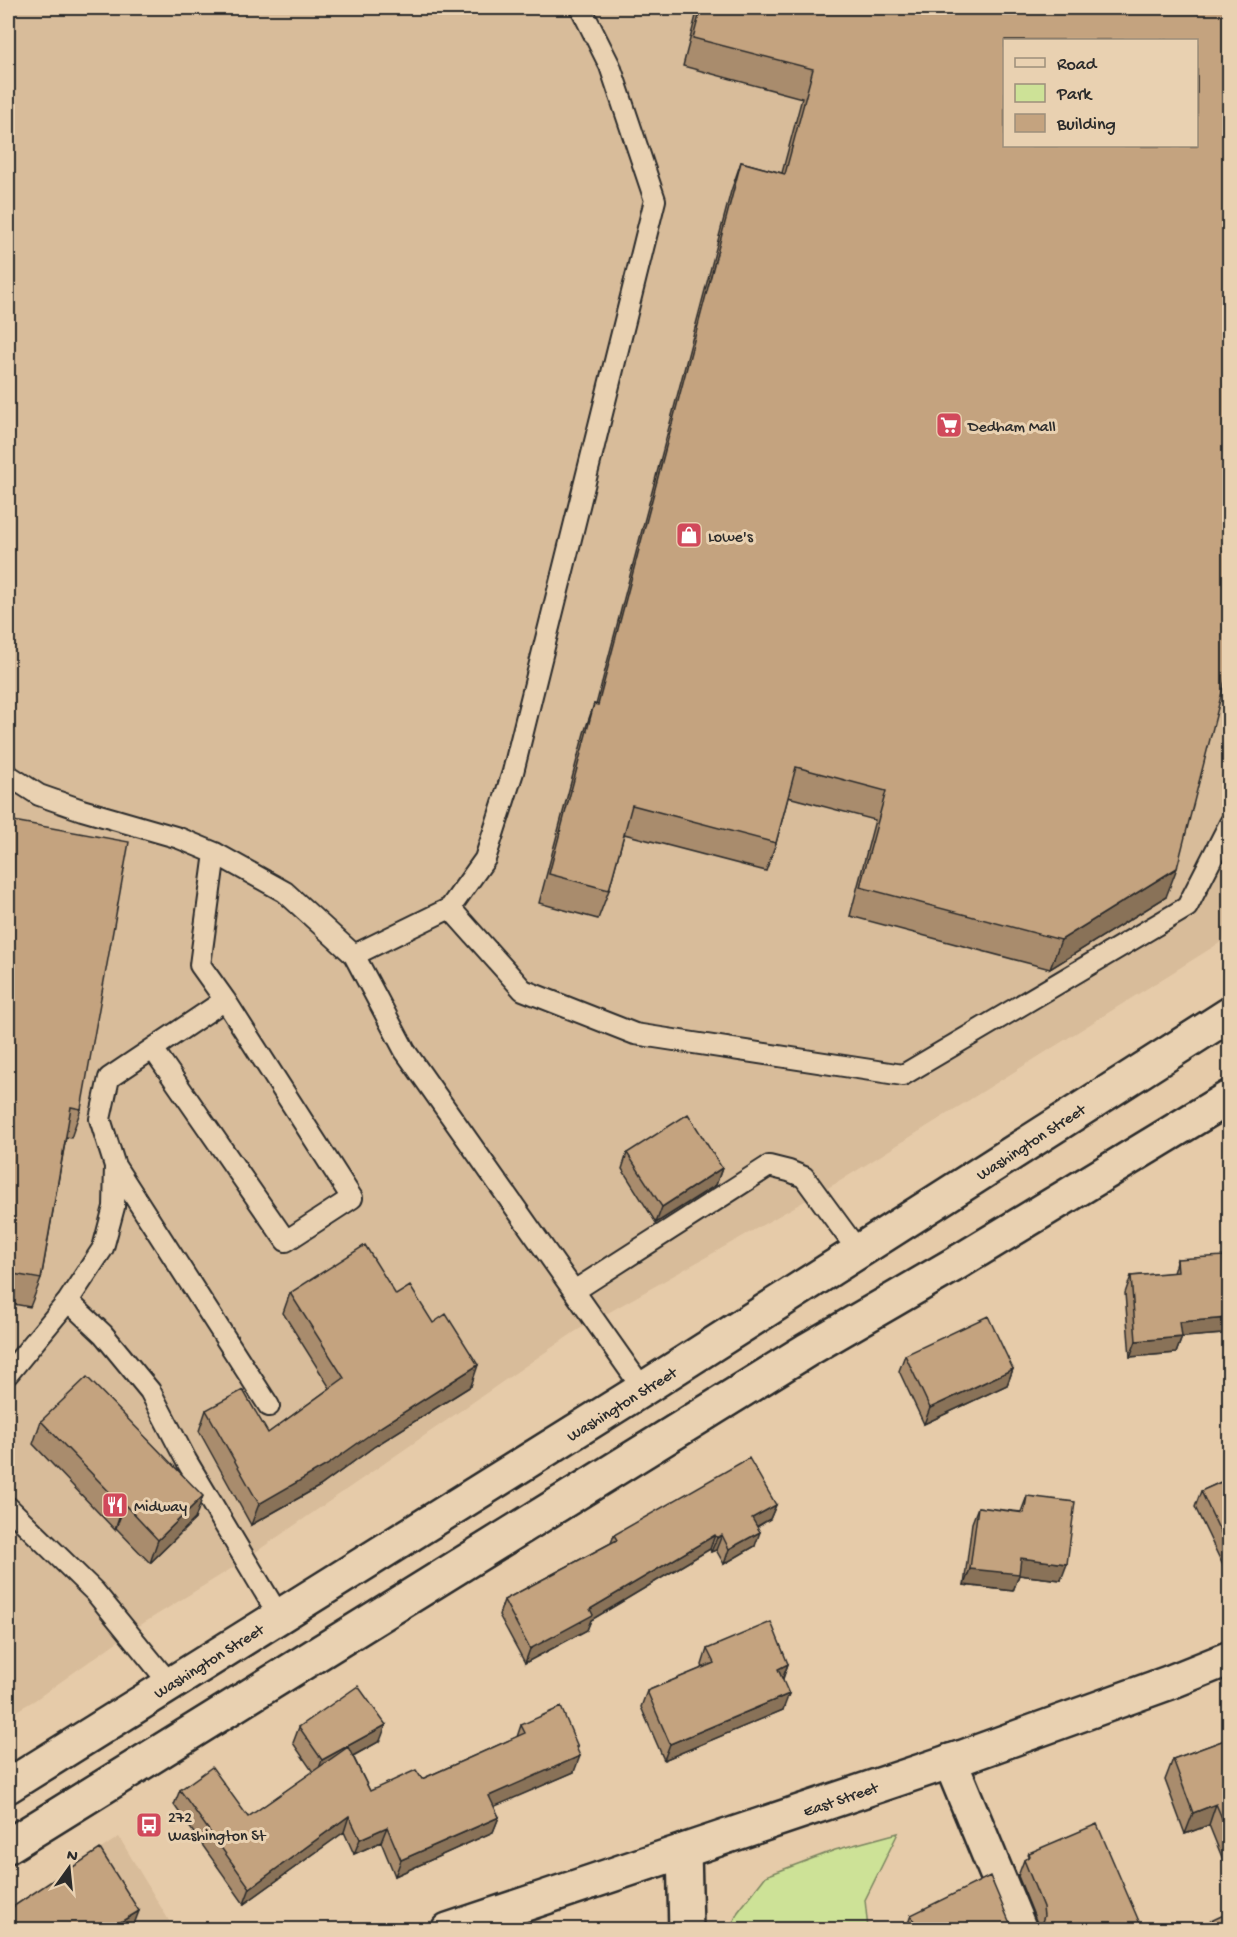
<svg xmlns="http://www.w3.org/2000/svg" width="1237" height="1937" viewBox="0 0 1237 1937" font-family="'Gochi Hand',sans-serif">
<rect width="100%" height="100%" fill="#e6cba9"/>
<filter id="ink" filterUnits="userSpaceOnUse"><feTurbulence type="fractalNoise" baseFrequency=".0167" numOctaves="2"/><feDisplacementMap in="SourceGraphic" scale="12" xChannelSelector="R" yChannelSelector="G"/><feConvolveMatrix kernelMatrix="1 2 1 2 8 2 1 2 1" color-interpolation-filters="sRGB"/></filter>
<g filter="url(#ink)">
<path fill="#d8bc9a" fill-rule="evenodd" d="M8,8H1230L1229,937L840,1181L576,1331L237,1565L142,1624L35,1700L8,1716ZM1004,40H1196V146H1004Z
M119,1837L174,1929H16L8,1915V1909Z"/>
<path fill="#cde297" stroke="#7c8661" stroke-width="1.5" d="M898,1833L865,1900L868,1929H730L738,1912L766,1876L835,1850Z"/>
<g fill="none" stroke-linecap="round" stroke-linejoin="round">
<defs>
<path id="lane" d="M8,775L39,795L82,810L179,838L215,853L285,892L354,955L405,1051L643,1389
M450,908L523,990L635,1034L903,1075L1187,907L1230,823
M354,955L450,908L485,859L513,772L655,200L610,66L581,8
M153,1049L286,1241L352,1198L225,1000
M115,1166L269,1406
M574,1291L769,1166L789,1171L804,1177L859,1252
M68,1301L103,1334L150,1391L186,1460L279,1616
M8,1374L68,1301L103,1248L114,1207L115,1166L100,1119L109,1078L225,1000L200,965L215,853
M8,1507L95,1592L170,1684"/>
<path id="street" d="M950,1761L1020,1930
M684,1851L686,1930"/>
<path id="secondary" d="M448,1930L963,1757L1168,1683L1230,1658"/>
<path id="primary" d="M8,1786L643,1389L1230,1014
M8,1846L807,1350L955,1264L1230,1097"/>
</defs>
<use href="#lane" stroke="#2b2b2b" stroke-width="24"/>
<use href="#street" stroke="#2b2b2b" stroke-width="38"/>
<use href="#secondary" stroke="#2b2b2b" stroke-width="38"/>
<use href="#primary" stroke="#2b2b2b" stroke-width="38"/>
<use href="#lane" stroke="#e9d1b1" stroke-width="20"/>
<use href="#street" stroke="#e9d1b1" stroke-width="33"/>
<use href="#secondary" stroke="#e9d1b1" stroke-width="33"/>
<use href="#primary" stroke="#e9d1b1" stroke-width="33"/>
</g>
<path fill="#a98c6d" stroke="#2b2b2b" stroke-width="1.5" d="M698,8H1230L1166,897L1050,969L850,916L875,820L788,797L776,843L766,871L624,834L609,890L598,919L539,903L584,733L594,704L596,705L731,191L741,162L782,173L802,98L683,66Z
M8,820L81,1109L71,1138L66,1137L41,1279L30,1307L8,1303Z
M627,1153L722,1168L716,1185L656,1223L622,1169Z
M1177,1259L1222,1334L1182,1337L1176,1353L1130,1357L1125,1293L1131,1276L1173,1273Z
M290,1293L396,1295L471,1386L375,1446L320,1486L251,1525L199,1431L206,1410L268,1433L330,1388L283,1313Z
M905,1355L1013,1369L1007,1385L924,1424L899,1371Z
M41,1421L195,1519L150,1563L116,1528L115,1530L33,1444Z
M1230,1478V1580L1195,1507L1201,1491Z
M1027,1496L1061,1580L1019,1575L1013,1591L964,1585L972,1523L978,1507L1021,1512Z
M776,1505L770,1519L757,1527L755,1546L724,1564L716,1550L711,1552L710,1549L591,1620L587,1630L525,1663L499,1615L504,1600L611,1543L614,1535Z
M707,1649L788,1664L783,1679V1710L664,1760L641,1707L647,1691L703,1668L702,1665Z
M521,1725L577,1750L574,1772L494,1806L499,1817L493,1832L395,1876L381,1842L354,1854L344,1832L244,1904L174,1805L180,1790L248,1817L313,1772L293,1743L299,1727L380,1741L353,1756L370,1791L422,1779L517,1737Z
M1230,1738V1877L1209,1825L1185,1834L1165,1780L1173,1759Z
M1029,1853L1141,1926L1139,1929H1035L1038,1927L1037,1923L1018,1876L1024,1860L1027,1858Z
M911,1915L1009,1921L1014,1928L1017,1929H906Z"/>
<path fill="#897259" stroke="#2b2b2b" stroke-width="1.5" d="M1177,868L1166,897L1050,969L1061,940Z
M722,1168L716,1185L656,1223L662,1207Z
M1228,1318L1222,1334L1174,1338L1180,1322Z
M1182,1337L1176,1353L1130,1357L1136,1341Z
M478,1365L471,1386L375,1446L320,1486L251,1525L259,1504Z
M1013,1369L1007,1385L924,1424L930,1408Z
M203,1496L195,1519L150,1563L158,1540Z
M125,1505L116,1528L115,1530L123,1506Z
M776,1505L770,1519L747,1532L752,1518Z
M760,1532L755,1546L724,1564L729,1549Z
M715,1535L710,1549L591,1620L587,1630L525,1663L530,1649L590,1609Z
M722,1535L716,1550L711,1552L717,1538Z
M1021,1558L1067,1564L1061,1580L1019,1575L1013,1591L964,1585L970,1569Z
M788,1664L782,1680L778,1669Z
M789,1694L783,1710L664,1760L670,1744Z
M386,1725L380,1741L316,1776L322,1760Z
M578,1747L574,1759L580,1756L574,1772L484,1811L489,1796Z
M1216,1804L1209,1825L1185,1834L1193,1813Z
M349,1816L344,1832L244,1904L250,1888Z
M499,1817L493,1832L395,1876L401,1860Z
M387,1827L381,1842L354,1854L360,1839Z
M139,1911L133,1927L129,1929H109Z"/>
<path fill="#c4a37f" stroke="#2b2b2b" stroke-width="1.5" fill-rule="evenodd" d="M701,8H1230V661L1177,868L1061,940L860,887L886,791L796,767L776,843L632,805L609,890L549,874L594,704L598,705L741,162L785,174L813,69L693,38ZM1005,40H1197V146H1005Z
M8,820L129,842L81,1109L71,1107L41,1279L8,1273Z
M688,1114L722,1168L662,1207L627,1153Z
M365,1245L396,1295L410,1286L433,1323L446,1314L478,1365L382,1426L327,1465L259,1504L206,1410L243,1390L268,1433L344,1378L290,1293Z
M1224,1256L1228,1318L1180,1322L1182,1337L1136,1341L1131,1276L1178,1272L1177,1259Z
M988,1316L1013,1369L930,1408L905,1355Z
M87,1377L203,1496L158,1540L125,1505L123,1506L41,1421Z
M749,1458L776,1505L752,1518L760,1532L729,1549L722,1535L717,1538L715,1535L590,1609L593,1615L530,1649L504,1600L617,1540L614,1535Z
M1230,1478V1552L1201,1491Z
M1027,1496L1075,1502L1067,1564L1021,1558L1019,1574L970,1569L978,1507L1024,1513Z
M771,1622L788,1664L778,1669L789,1694L670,1744L647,1691L714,1663L707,1649Z
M358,1686L386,1725L322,1760L299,1727Z
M561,1707L578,1747H576L580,1756L489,1796L499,1817L401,1860L387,1827L360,1839L349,1816L250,1888L180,1790L212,1767L248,1817L348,1747L370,1791L416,1770L422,1779L525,1733L521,1725Z
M1230,1738V1837L1216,1804L1193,1813L1173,1759Z
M1097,1824L1141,1926L1132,1929H1035L1041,1925L1044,1916L1043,1907L1024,1860L1030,1856L1029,1853Z
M100,1849L139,1911L109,1929H8V1910Z
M990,1876L1009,1921L1014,1928L1017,1929H918L911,1915Z
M1230,1912V1929H1194Z"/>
</g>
<defs>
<symbol id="supermarket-square" viewBox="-11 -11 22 22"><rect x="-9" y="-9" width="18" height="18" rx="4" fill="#d1495b" stroke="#e9d1b1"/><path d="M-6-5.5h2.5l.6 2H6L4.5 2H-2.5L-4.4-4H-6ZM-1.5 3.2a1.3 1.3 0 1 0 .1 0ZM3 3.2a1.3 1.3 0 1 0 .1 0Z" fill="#fff"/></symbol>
<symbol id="shop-square" viewBox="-11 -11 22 22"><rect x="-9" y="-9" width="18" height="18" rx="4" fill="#d1495b" stroke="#e9d1b1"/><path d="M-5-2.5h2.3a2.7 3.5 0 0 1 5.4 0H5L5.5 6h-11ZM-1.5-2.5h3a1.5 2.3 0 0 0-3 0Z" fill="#fff"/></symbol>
<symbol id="restaurant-square" viewBox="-11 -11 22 22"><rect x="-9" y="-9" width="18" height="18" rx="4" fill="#d1495b" stroke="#e9d1b1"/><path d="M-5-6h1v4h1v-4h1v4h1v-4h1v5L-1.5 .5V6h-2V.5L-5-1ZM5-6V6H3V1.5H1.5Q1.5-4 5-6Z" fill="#fff"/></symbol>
<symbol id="bus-square" viewBox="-11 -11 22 22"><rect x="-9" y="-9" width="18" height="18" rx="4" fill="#d1495b" stroke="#e9d1b1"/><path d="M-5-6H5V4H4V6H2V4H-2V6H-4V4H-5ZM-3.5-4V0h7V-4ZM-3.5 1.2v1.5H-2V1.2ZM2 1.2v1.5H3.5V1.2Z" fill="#fff"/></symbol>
</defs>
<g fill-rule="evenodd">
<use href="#supermarket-square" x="934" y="410" width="30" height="30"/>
<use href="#shop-square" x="674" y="520" width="30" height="30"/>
<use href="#restaurant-square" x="100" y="1490" width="30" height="30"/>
<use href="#bus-square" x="134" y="1810" width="30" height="30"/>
</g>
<g text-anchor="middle" stroke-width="6" stroke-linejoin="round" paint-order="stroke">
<g font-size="16" fill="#2b2b2b" stroke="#e9d1b1" text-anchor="start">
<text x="968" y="431">Dedham Mall</text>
<text x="708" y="541">Lowe's</text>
<text x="134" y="1511">Midway</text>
<text x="168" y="1822">272<tspan x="168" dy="18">Washington St</tspan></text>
</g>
<g font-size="16" fill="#2b2b2b" stroke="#e9d1b1">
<text transform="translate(1030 1141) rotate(-33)" y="6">Washington Street</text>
<text transform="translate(621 1403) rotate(-32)" y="6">Washington Street</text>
<text transform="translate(208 1660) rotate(-32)" y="6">Washington Street</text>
<text transform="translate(840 1798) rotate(-19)" y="6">East Street</text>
</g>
</g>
<rect width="1237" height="1937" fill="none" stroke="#e9d1b1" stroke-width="30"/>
<rect x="15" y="15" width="1207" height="1907" fill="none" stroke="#2b2b2b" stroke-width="2" filter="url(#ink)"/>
<rect x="1003" y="39" width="195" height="108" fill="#e9d1b1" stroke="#9d8f7b" stroke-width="1.5"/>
<rect x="1015" y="58" width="30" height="9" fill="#e9d1b1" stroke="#9d8f7b" stroke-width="1.5"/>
<text x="1057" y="69" font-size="18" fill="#2b2b2b">Road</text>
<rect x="1015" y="84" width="30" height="18" fill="#cde297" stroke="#9d8f7b" stroke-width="1.5"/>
<text x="1057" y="99" font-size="18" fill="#2b2b2b">Park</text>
<rect x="1015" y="114" width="30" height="18" fill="#c4a37f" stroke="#9d8f7b" stroke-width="1.5"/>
<text x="1057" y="129" font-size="18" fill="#2b2b2b">Building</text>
<g transform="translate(69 1868) rotate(15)" stroke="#e9d1b1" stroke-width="4.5" paint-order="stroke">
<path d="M0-4.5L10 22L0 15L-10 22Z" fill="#2b2b2b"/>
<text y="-9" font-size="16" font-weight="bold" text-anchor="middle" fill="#2b2b2b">N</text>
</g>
</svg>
